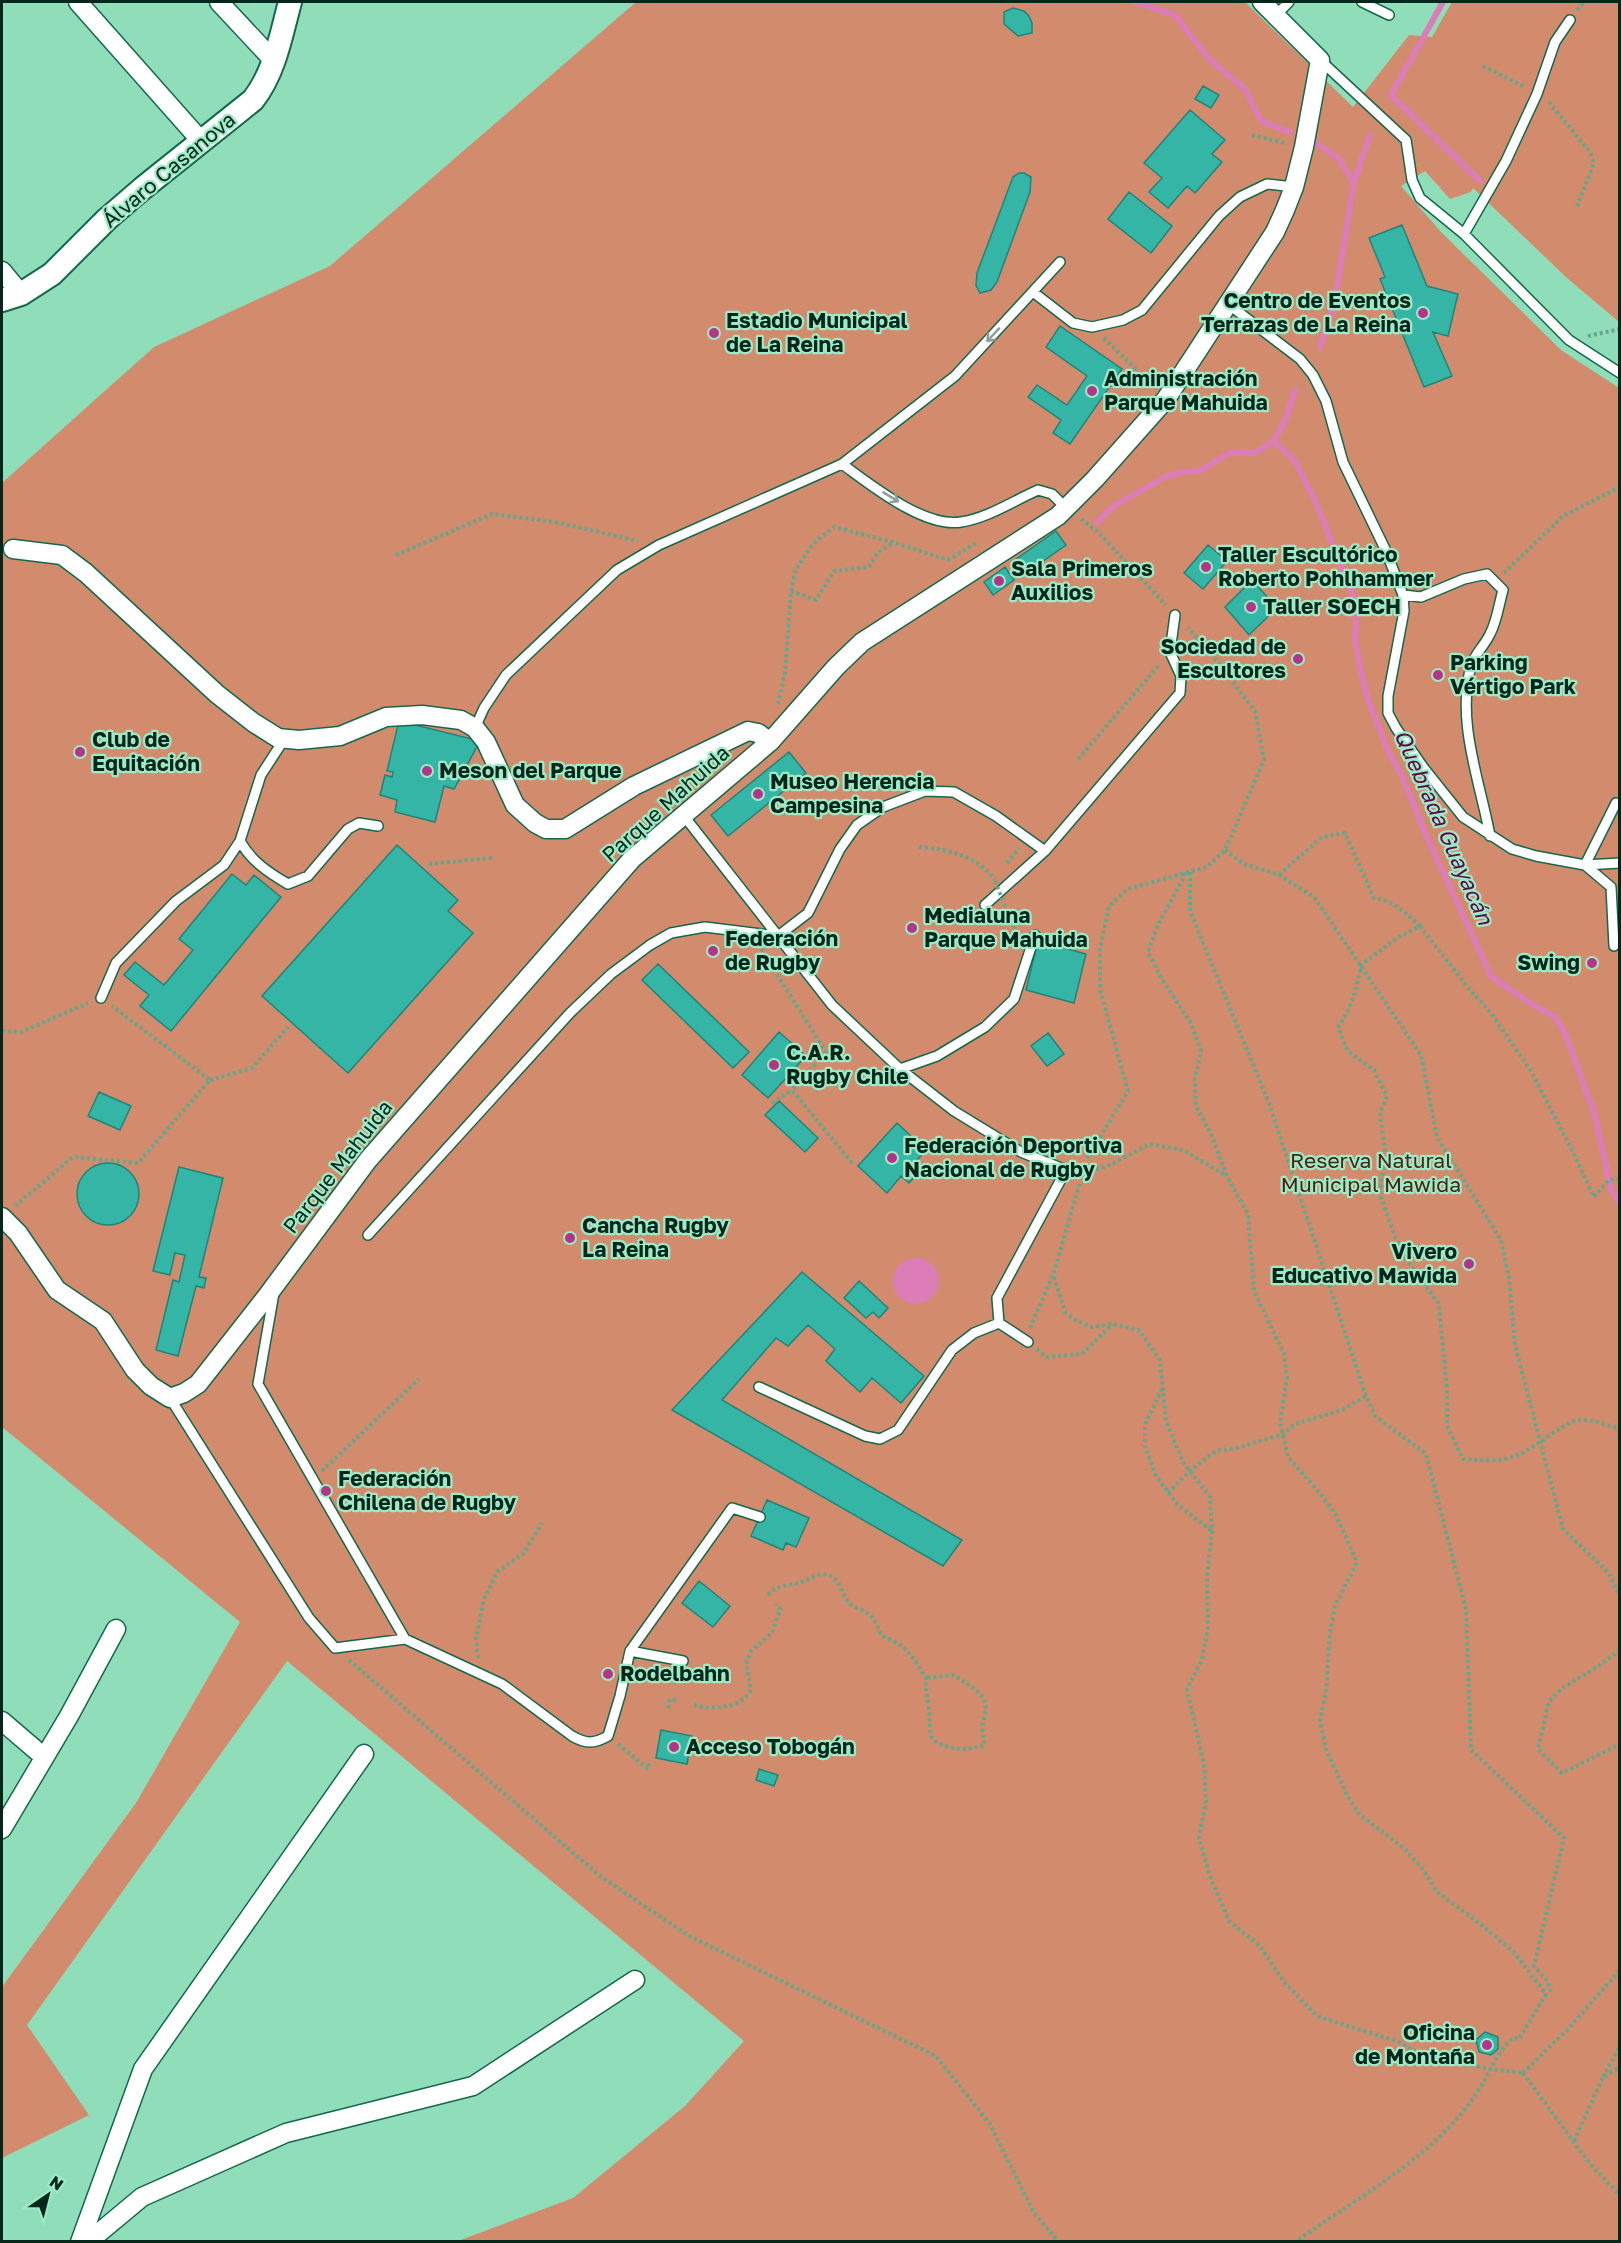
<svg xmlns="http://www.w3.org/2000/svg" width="1621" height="2243" viewBox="0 0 1621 2243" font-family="'Golos Text',sans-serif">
<rect width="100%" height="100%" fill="#90ddba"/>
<path fill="#d28c6d" d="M636,2H1245L1353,107L1409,35L1432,37L1452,2H1619V322L1567,278L1473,188L1471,192L1450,199L1425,171L1401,186L1441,232L1561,350L1619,388V2241H458L573,2198L685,2106L744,2041L287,1661L27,2025L89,2115L2,2158V1987L136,1803L240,1622L2,1427V483L154,347L330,266Z"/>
<path fill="#dd7db7" d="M893 1281a23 23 0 1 1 46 0a23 23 0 1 1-46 0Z"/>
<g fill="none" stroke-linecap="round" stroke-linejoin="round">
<path stroke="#dd7db7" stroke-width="6" d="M1135,2L1175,15L1209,59L1245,89L1261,121L1290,132
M1443,2L1391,95L1480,181
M1316,143L1338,158L1354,182
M1320,347L1334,305L1354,182L1370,135
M1274,441L1294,460L1315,500L1357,606L1355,640L1360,667L1367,697L1388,751L1402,776L1426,835L1491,976L1528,1002L1555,1017L1565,1033L1594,1112L1611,1188L1620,1204
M1097,522L1114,506L1165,477L1182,472L1200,471L1231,452L1255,453L1274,441L1286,419L1295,390"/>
</g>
<path fill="#35b5a6" stroke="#1e857a" stroke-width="1.5" d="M1013,8L1024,11L1029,16L1032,23V33L1018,36L1004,24V12Z
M1203,86L1219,95L1211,108L1195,99Z
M1190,110L1225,140L1212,154L1222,162L1195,193L1187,186L1168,208L1149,192L1162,178L1144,163Z
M1019,173H1024L1031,177L1030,192L997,282L991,290L980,293L976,285L977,273L1013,177Z
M1129,192L1172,226L1151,253L1108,219Z
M1402,225L1427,286L1458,294L1448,336L1433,332L1452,376L1424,387L1380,279L1385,277L1369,238Z
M1060,326L1122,369L1070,444L1053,433L1061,420L1028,397L1037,385L1067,405L1087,376L1046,347Z
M1056,531L1066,545L1022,576L1012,562Z
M1208,545L1227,561L1203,589L1184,573Z
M1005,567L1014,580L993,595L984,582Z
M1252,580L1277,608L1249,635L1225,607Z
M399,721L480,741L454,789L444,786L435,822L395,812L397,800L380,795L385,775L392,777L393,772L387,771Z
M789,752L806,773L728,836L711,815Z
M397,845L458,900L448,911L473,933L348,1073L262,996Z
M232,874L246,885L254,875L281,897L171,1031L140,1006L149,995L124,975L135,962L164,985L193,950L179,939Z
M1038,941L1086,954L1074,1003L1026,990Z
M658,964L749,1052L733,1068L642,980Z
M779,1032L806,1056L768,1098L742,1075Z
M1048,1033L1064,1054L1047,1066L1031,1046Z
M99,1092L131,1106L120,1130L88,1116Z
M779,1101L818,1138L805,1152L765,1115Z
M897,1123L926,1150L910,1168L917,1174L909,1183L901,1176L887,1193L858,1166Z
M77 1194a31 31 0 1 1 62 0a31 31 0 1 1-62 0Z
M179,1167L223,1178L199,1277L206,1278L204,1288L196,1286L178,1356L156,1350L173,1280L179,1282L185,1255L175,1253L170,1275L153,1271Z
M802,1272L924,1376L901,1403L872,1378L860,1392L826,1361L835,1349L808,1325L788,1346L776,1338L722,1400L962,1540L943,1566L672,1410Z
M859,1281L888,1308L879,1318L873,1312L866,1318L844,1298Z
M767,1500L809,1518L796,1547L786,1543L783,1550L751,1536Z
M699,1581L730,1606L713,1627L682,1603Z
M661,1730L692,1736L687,1764L656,1758Z
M759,1769L778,1775L774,1786L756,1780Z
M1485,2032L1498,2037V2049L1491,2055L1479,2052L1476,2040Z"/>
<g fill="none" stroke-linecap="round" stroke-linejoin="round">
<defs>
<path id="service" d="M1362,2L1389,15
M1276,15L1289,2
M1320,60L1406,140L1412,180L1420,198L1464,234L1569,340L1620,373
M1464,234L1506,161L1537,94L1555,42L1570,20
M1033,292L1073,323L1092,327L1123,320L1142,310L1219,216L1240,197L1267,184L1294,187
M1228,304L1300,359L1313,375L1326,401L1343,462L1386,551L1403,595L1404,611L1388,696V713L1396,728L1423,767L1463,817L1512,849L1536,856L1585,865L1611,887L1614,946
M842,464C871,485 924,528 961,522C988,518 1013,501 1038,490L1052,494L1066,508
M1403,595L1421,597L1464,579L1487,574L1503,590C1499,604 1497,621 1490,634C1485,645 1474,655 1471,666C1456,722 1480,781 1490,836
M475,728L484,708L506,675L617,570L659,545L842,464L955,376L1060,262
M1620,804L1616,803L1585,865L1620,863
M684,816L832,1005L900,1069L954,1111L1021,1152L1066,1170L1084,1171
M240,841C251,861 269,873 288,884L308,876L348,829L359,823L378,826
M985,905L1045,851L1180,693L1181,676L1170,652L1175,615
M101,998L116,963L176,901L224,865L240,841L261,775L285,738
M900,1069L937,1056L985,1027L1014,999L1035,935
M368,1235L570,1013L611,974L650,945L671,933L705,927L778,936L808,913L840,849L857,825L883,807L925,791L954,792L996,816L1045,851
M274,1293L258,1384L405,1639
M1028,1342L999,1323L997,1298L1066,1170
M759,1387L865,1436L880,1439L898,1430L952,1350L974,1333L999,1323
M170,1398L309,1618L335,1648L405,1639L502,1684L572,1736C586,1744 594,1744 608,1736L620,1696L630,1651L683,1661
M630,1651L732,1508L760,1517"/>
<path id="minor" d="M78,2L202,142
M219,2L274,61
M2,271L21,294
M13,549L62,555L86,573L217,694L254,723L278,738L299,740L340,736L386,717L422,715L461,720L475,728L486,742L515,805L535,823L546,829H565L634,786L748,731L758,733L770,742
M2,1217L18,1233L57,1290L103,1321L135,1370L151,1386L170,1398L184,1393L198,1384L267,1296L368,1160L632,859L770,742L836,667L862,642L1058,516L1095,479L1166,399L1275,232L1285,210L1294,187L1304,147L1320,60L1262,2
M2,1721L44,1757
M2,1829L69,1716L116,1629
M80,2242L143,2069L364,1754
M88,2242L142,2197L286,2133L473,2086L635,1980"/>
<path id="tertiary" d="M2,300L21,294L52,274L107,219L143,188L253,100C275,72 281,35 290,2"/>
</defs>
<use href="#service" stroke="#14684b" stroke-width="12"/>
<use href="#minor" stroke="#14684b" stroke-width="21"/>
<use href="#tertiary" stroke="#14684b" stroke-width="26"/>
<path stroke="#66a68a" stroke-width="4" stroke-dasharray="3 3" stroke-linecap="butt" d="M1577,10L1584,2
M1483,66L1525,87
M1549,102L1590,152L1594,163L1576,209
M1252,135L1285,143
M1588,336L1620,329
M1104,338L1154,387
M1081,519L1097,531L1166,605
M396,555L492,514L555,522L638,541
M1504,573L1563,516L1620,487
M791,591L816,600L834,571L869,567L878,552L893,543
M778,704L785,672L791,591L796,569L813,544L834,527L893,542L948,560L978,542
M1078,759L1160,664
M919,847C948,849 977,856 995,880
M1225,850L1244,864L1279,875L1314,897L1421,1055L1437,1137L1501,1240L1509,1278L1515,1345L1563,1529L1609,1573L1620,1597
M1007,863L1019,848
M429,864L492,858
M1190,872V911L1269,1103L1366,1396L1375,1416L1426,1454L1466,1610L1471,1750L1564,1838L1534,1966L1548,1982L1551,1992
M1186,873L1157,927L1148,952L1163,981L1191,1023L1201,1051L1195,1079L1196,1106L1211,1134L1227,1176L1248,1214L1254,1291L1284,1354L1287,1378L1280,1423L1288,1457L1320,1493L1336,1515L1357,1562L1335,1606L1330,1633L1326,1692L1320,1721L1326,1749L1347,1795L1359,1814L1405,1849L1424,1871L1437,1892L1470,1916L1513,1951L1546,1994L1519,2039L1513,2038C1497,2051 1490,2073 1478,2091C1472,2101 1464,2111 1456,2120C1415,2166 1346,2206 1295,2242
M1279,875L1322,837L1345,833L1374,898C1393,900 1407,914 1420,926L1397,938L1361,965C1357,989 1351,1008 1338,1028L1348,1051L1374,1070L1387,1096L1380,1114L1385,1150L1380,1195L1396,1239L1408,1262L1439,1304L1447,1390V1426L1463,1459C1478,1460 1494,1462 1509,1458C1533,1451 1551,1431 1574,1421C1583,1417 1609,1425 1619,1429L1620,1439
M1004,904L1019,938
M1420,926L1470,990L1492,1014L1532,1073L1572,1150L1594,1197L1609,1180L1620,1179
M761,949L826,1052L792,1090L853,1164
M2,1031L21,1032L88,1003
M210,1080L252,1068L288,1027
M772,1103L792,1090
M1087,1158L1128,1091L1100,989V950L1109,906L1128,889L1207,867L1225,850L1264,760L1255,711L1213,656L1188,628
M1096,1169L1106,1167L1150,1144L1183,1150L1227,1176
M15,1206L73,1157L138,1163L210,1080L112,1006
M1054,1277L1065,1312L1077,1321L1092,1327L1113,1324L1139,1330L1160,1360L1166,1421L1183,1462L1210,1497L1212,1532L1207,1576L1208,1627L1202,1660L1187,1689L1204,1765L1206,1801L1199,1838L1211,1879L1230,1922L1260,1946L1284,1982L1317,2016L1399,2042L1423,2056L1490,2069L1523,2073
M1030,1328L1053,1275L1080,1183
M1037,1349L1047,1357L1082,1354L1113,1324
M1162,1389L1145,1424V1446L1156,1476L1178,1505L1212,1531
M322,1471L419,1379
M1168,1493L1191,1470L1216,1451L1237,1448L1283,1434L1295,1424L1342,1410L1366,1396
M768,1595C778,1584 789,1586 802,1582C810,1580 818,1571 828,1575C842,1580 841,1595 850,1604C854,1607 857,1608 862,1610C873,1615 877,1624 881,1635C891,1640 903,1645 910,1654C916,1661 920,1670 926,1678C925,1689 928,1698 929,1709C930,1720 929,1728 932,1739C950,1751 964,1751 985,1745L982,1728L986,1709L984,1698L974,1688L953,1675L926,1678
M1620,1650L1597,1667L1561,1689L1549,1702L1538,1749L1562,1773L1620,1744
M478,1658L476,1639L484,1599L498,1571L523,1554L542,1523
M349,1660L600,1876L689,1936L936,2056L990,2124L1034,2213L1059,2242
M694,1705C713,1710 740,1709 751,1690L746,1664L751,1651L772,1633L780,1609L776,1604
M668,1708L670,1699L677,1700
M618,1744L648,1769L649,1760
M1523,2073L1590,2164L1620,2195
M1523,2073L1568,2029L1620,1970
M1603,2077L1620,2046
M1574,2141L1603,2077L1620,2067"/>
<use href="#service" stroke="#fff" stroke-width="9"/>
<use href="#minor" stroke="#fff" stroke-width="18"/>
<use href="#tertiary" stroke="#fff" stroke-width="22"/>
<path stroke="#66a68a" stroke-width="4" stroke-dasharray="3 3" stroke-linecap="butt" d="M995,881L1003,901"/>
</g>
<defs><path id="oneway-shaft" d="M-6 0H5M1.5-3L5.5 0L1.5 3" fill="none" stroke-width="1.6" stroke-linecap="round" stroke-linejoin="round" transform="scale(1.5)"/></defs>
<g stroke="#8e9d98">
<use href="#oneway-shaft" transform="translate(993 335) rotate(133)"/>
<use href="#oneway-shaft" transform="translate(891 497) rotate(31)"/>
</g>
<g fill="#b23688" stroke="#9deac7" stroke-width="2">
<circle cx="1423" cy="313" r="6"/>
<circle cx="714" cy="333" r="6"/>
<circle cx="1092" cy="391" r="6"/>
<circle cx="1206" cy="567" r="6"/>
<circle cx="999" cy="581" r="6"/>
<circle cx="1251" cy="607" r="6"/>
<circle cx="1298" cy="659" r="6"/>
<circle cx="1438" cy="675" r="6"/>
<circle cx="80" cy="752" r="6"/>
<circle cx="427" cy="771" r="6"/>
<circle cx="758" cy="794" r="6"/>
<circle cx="912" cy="928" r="6"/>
<circle cx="713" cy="951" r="6"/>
<circle cx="1592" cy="963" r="6"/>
<circle cx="774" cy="1065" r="6"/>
<circle cx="892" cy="1158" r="6"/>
<circle cx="570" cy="1238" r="6"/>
<circle cx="1469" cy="1264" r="6"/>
<circle cx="326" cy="1491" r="6"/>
<circle cx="608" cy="1674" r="6"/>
<circle cx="674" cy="1747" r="6"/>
<circle cx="1487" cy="2045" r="6"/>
</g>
<g text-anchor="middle" stroke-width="4.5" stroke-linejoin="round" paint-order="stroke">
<g font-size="21" fill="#05261a" stroke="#9deac7">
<text transform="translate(169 170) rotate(-40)" y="7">Álvaro Casanova</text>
<text transform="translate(666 804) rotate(-42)" y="7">Parque Mahuida</text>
<text transform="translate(338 1167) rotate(-52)" y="7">Parque Mahuida</text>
</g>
<g font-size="21" font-weight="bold" fill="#05261a" stroke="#9deac7" text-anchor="start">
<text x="1411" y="308" text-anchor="end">Centro de Eventos<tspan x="1411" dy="24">Terrazas de La Reina</tspan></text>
<text x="726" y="328">Estadio Municipal<tspan x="726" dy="24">de La Reina</tspan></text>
<text x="1104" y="386">Administración<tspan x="1104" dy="24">Parque Mahuida</tspan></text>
<text x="1218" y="562">Taller Escultórico<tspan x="1218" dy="24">Roberto Pohlhammer</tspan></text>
<text x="1011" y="576">Sala Primeros<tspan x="1011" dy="24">Auxilios</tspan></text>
<text x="1263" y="614">Taller SOECH</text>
<text x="1286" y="654" text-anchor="end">Sociedad de<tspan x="1286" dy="24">Escultores</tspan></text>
<text x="1450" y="670">Parking<tspan x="1450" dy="24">Vértigo Park</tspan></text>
<text x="92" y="747">Club de<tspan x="92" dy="24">Equitación</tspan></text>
<text x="439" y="778">Meson del Parque</text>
<text x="770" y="789">Museo Herencia<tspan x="770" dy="24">Campesina</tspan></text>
<text x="924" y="923">Medialuna<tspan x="924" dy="24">Parque Mahuida</tspan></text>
<text x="725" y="946">Federación<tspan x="725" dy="24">de Rugby</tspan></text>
<text x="1580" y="970" text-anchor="end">Swing</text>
<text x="786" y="1060">C.A.R.<tspan x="786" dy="24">Rugby Chile</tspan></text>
<text x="904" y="1153">Federación Deportiva<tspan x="904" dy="24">Nacional de Rugby</tspan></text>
<text x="582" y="1233">Cancha Rugby<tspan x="582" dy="24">La Reina</tspan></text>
<text x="1457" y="1259" text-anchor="end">Vivero<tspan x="1457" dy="24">Educativo Mawida</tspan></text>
<text x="338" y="1486">Federación<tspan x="338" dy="24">Chilena de Rugby</tspan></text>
<text x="620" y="1681">Rodelbahn</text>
<text x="686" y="1754">Acceso Tobogán</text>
<text x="1475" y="2040" text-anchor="end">Oficina<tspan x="1475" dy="24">de Montaña</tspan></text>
</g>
<g font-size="21" fill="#4b2311" stroke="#9deac7">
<text x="1371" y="1168">Reserva Natural<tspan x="1371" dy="24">Municipal Mawida</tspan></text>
</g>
<g font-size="22" font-style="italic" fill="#610847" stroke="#9deac7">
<text transform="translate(1444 827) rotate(66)" y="8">Quebrada Guayacán</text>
</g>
</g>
<rect width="1621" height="2243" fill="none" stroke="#05261a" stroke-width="6"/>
<g transform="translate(48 2195) rotate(35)" stroke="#9deac7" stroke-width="4.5" paint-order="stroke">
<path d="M0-4.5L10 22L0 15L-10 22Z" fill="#05261a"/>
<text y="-9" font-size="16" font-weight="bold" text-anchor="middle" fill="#05261a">N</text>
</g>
</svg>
